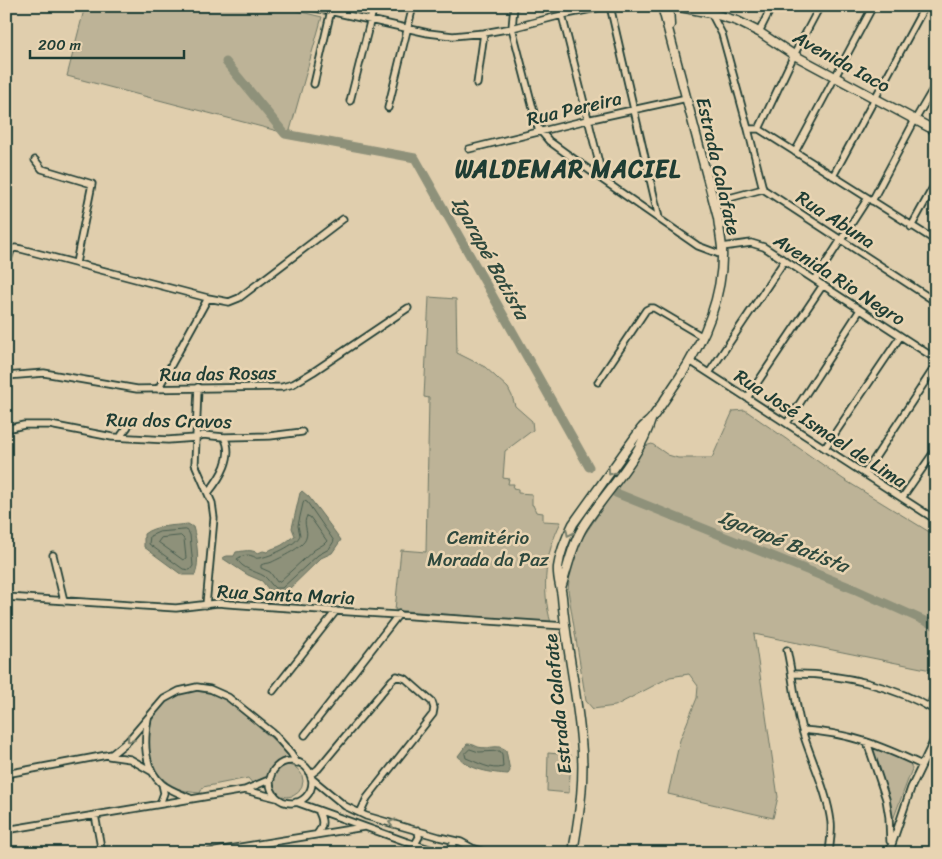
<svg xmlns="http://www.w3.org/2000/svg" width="942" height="859" viewBox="0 0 942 859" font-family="Sriracha,sans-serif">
<rect width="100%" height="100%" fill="#e0cead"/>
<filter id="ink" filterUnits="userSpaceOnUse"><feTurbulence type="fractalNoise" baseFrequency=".02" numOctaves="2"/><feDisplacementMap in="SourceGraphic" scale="10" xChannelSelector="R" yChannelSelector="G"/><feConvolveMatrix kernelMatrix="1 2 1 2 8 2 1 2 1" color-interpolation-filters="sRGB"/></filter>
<g filter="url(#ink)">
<path fill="#bdb397" stroke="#6e7866" d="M85,6H277L322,17L289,134L67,76Z
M429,297L456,299L457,353L485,367L508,388L512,396L515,406L532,421L533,430L505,451L503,478L509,479L508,484H514L513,488L518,489V493L532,494V505H533L536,512L543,513V521L561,522C545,554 541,588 551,623L395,610L401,550L426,552L429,398L424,397Z
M745,410L843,479L936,536V671L754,634L778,797L773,818L668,794L680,740L697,698L698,686L689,674L670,677L615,706L593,709L586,701L568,590L570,571L581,540L645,446L652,444L668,455L678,458H712L733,411Z
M936,683V708L926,703Z
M196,691L214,694L225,699L276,742L291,759L279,763L264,779L253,784L248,778L203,787L200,793C131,790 130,698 196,691Z
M877,748L910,763L912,769L891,825L871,752L873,749Z
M548,753L571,755L569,793L547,791Z
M271 781a16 16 0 1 1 32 0a16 16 0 1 1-32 0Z"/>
<path fill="#8e917a" stroke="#626f5e" d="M302,491L309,497L341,540L332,553L321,558L284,594L268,593L269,590L262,581L248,575L222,558L227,556H234L236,552C245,551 250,549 258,553L263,551L267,552C271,548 277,548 282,545C287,542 290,538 295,536L292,528L300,493Z
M188,524L193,527C197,541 200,561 195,575H182L144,547V534C155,525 174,526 188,524Z
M467,744C472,744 474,745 478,747C489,750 497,743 506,750L510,771L508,774C492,773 468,770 458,756Z"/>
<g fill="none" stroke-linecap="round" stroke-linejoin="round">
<path stroke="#4b5f50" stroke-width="1" d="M304,501L307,502L334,541L329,549L318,555L282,588H275C271,585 268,579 264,576C255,571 242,569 237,559L240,557C243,556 248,554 252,556C257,557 254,559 259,558C269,557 297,545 300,535L298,526Z
M307,516L310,517L327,541L324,544L314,550L280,581L277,582L270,572L261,568V565C264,563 268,564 272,562C280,558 304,547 306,538C309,530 302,524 307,516Z
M186,530L188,531L190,535L193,566L190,570L183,569L149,544L150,536L159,532Z
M181,536L184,539L186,558L183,560L158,542L161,538Z
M470,749L479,752L500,751L502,754L503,767C491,771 477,762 466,758L465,754Z"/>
<path stroke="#8e917a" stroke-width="9" d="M226,62L285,134L415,158L589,467
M616,493L854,589L936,626"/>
<defs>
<path id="street" d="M307,6L428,33L453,36L484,33L512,28L562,15L606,6
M514,6L512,28L538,128L549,141L603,180L698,246L722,255
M562,6V15L603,179
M610,6L659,218
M715,6L711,13L722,34L748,129L763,189
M759,32L772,6
M314,84L332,6
M477,84L484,33
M350,101L374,6
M388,108L413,6
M748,129H759L936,241
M759,129L794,55L820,6
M469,149L587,120L687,98
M795,152L873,6
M35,160L42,169L92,184L76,263
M833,176L925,6
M872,201L915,120L936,84
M714,202L763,189L936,302
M911,227L936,182
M722,247L751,243L764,247L936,359
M6,267L11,250L15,248L21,249L208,298L229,302L239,298L343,219
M815,280L868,198
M690,361L936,520
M709,373L785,260
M6,376L44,373L137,389L282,387L293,384L313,372L408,308
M598,382L646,310L650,308H654L703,337
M198,387L195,464L212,503L214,518L206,605
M158,389L208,298
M747,398L823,285
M787,423L860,310
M6,429L24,425H50L112,437L168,440L195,438L203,435L224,437L270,436L302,432
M121,437C122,431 128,430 129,423
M825,448L900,337
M865,473L936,365
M208,493C220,478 235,456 224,437
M902,498L936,449
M53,555L64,601
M6,597L176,608L218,603L229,604L565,626
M787,650C793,677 795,704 802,730C811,760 827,790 831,822C832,832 830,843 829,853
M792,674C840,673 895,686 936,711
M273,691L336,611
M148,718C144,741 143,767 162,784C169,790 181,794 190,798
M802,730C850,733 879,745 922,765
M305,735L399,614
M867,742L886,799L889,817L890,841
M109,756L130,759L151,771
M270 782a21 21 0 1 1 42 0a21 21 0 1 1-42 0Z
M6,774L112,754L128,741L164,699L179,691L197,687L210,689L228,697L274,734L291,753L297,763
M310,775L318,769L392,680L397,676L406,679L432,702L434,708L433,714L367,798L360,813
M311,778L345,806L366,816L439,837L461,842L472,848L488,853
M245,790L277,798
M296,802L407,842L443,853
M160,804L164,793L162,784
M95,815L102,853
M6,830L245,790L271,779
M317,834C324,825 323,820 318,810
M415,844L419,837L418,830
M204,853L364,827
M452,853V846L455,841
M889,853L911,788L936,736"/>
<path id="secondary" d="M669,6L670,25
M675,6L711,13L737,21L759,32L794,55L936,131
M561,588C568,567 572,545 583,527C605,492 639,460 651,420
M575,853L574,846C580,811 585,776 581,740C577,692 566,645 562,597C561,587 557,578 558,567C560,552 566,538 573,524L641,429C644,425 649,422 652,418C661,406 669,393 678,380C704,341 724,297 722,248C721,238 719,228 718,218L662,6"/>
</defs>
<use href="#street" stroke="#1f3d34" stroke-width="9"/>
<use href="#secondary" stroke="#1f3d34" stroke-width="11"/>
<use href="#street" stroke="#e8d4b2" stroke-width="5.5"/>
<use href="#secondary" stroke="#e8d4b2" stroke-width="8"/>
</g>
<defs><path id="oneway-chevron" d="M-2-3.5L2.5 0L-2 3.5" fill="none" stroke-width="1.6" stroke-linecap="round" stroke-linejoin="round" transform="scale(1.25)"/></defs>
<g stroke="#79816d">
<use href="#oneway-chevron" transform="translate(611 472) rotate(125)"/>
<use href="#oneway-chevron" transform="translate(569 533) rotate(117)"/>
<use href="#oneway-chevron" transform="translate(130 739) rotate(131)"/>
<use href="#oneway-chevron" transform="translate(392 823) rotate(-166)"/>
</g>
</g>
<g text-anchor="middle" stroke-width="5" stroke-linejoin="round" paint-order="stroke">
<g font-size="19" fill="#1f3d34" stroke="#e8d4b2">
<text transform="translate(842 61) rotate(29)" y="7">Avenida Iaco</text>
<text transform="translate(574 108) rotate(-13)" y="7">Rua Pereira</text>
<text transform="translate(719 166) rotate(77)" y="7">Estrada Calafate</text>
<text transform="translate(836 219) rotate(33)" y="7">Rua Abuna</text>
<text transform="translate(840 279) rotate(33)" y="7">Avenida Rio Negro</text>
<text transform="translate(218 373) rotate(-1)" y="7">Rua das Rosas</text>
<text transform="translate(169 420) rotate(1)" y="7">Rua dos Cravos</text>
<text transform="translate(821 428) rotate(33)" y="7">Rua José Ismael de Lima</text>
<text transform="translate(286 594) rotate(3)" y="7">Rua Santa Maria</text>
<text transform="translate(557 704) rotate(-96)" y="7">Estrada Calafate</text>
</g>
<g font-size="19" fill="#2f493e" stroke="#e8d4b2">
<text x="488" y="544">Cemitério<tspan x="488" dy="22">Morada da Paz</tspan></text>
</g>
<g font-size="20" font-style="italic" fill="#304a3e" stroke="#e8d4b2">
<text transform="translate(491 258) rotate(61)" y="7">Igarapé Batista</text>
<text transform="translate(784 541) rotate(22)" y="7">Igarapé Batista</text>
</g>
<g font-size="24" font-weight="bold" letter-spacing="1" fill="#1f3d34" stroke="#e8d4b2">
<text x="568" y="177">WALDEMAR MACIEL</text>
</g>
</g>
<rect width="942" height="859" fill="none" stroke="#e8d4b2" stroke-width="25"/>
<rect x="12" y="12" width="917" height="834" fill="none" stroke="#1f3d34" stroke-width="2" filter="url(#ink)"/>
<path d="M30 50v8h154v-8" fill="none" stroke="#1f3d34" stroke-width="2.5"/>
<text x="38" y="50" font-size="15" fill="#1f3d34" stroke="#e8d4b2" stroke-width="4" paint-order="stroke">200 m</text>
</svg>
